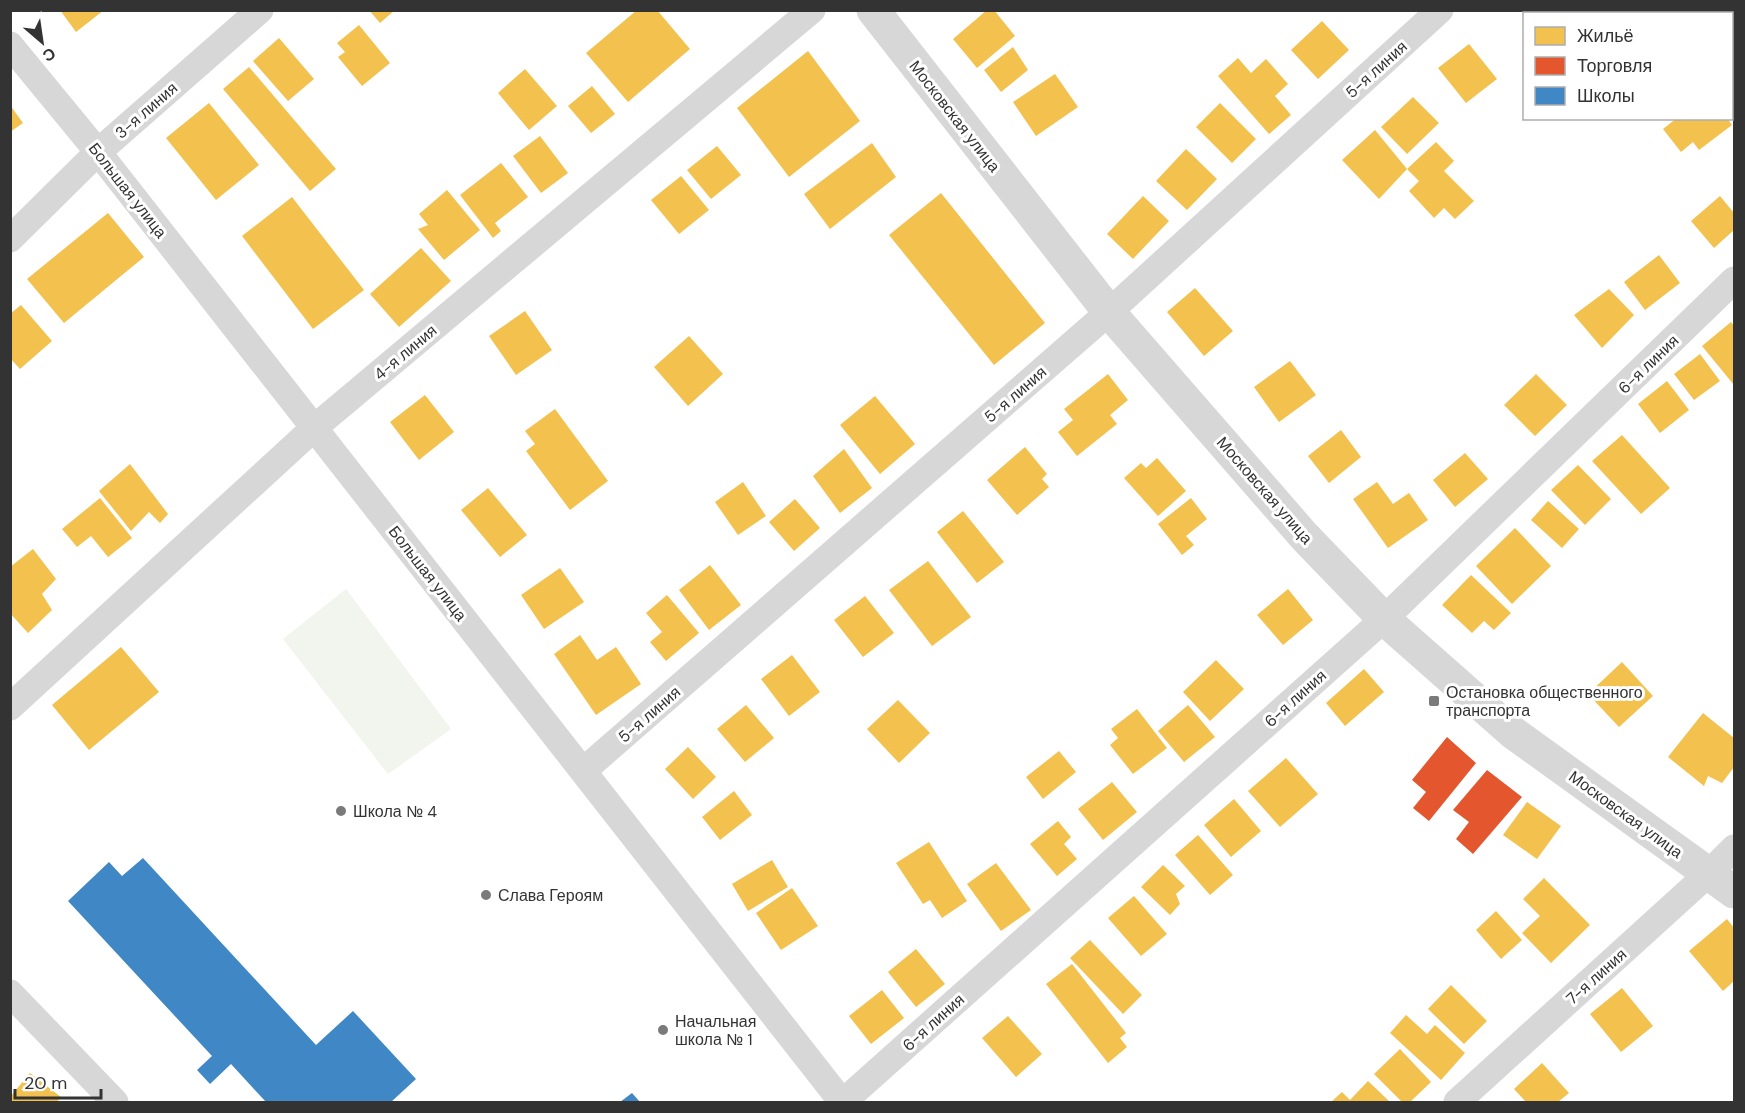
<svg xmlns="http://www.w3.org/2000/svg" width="1745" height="1113" viewBox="0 0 1745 1113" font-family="'DM Sans',sans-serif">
<rect width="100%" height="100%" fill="#fff"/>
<path fill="#f1f5ed" d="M346,589L451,729L388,774L283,639Z"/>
<path fill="#f2c14e" d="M60,10H104L76,32Z
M369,10H395L380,23Z
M637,10H657L690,49L628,102L586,53Z
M987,10H994L1015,36L977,68L953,39Z
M1322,21L1349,50L1318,79L1291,50Z
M359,25L390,63L362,86L338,57L345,52L337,43Z
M279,38L314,79L288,101L253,61Z
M1469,44L1497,79L1466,103L1438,68Z
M1013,47L1028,70L1001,92L984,70Z
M808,51L860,121L789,177L737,108Z
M1238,58L1251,73L1266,59L1288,84L1275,96L1291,115L1269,134L1218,76Z
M249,67L336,169L310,191L223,89Z
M525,69L557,106L529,130L498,93Z
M1055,74L1078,107L1036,136L1013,102Z
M592,86L615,114L591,133L568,106Z
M1413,97L1439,123L1407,154L1381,127Z
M209,103L259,165L216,200L166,138Z
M1220,103L1256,139L1232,163L1196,127Z
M10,105L23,123L10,132Z
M1677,118H1727L1732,125L1699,150L1693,142L1681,152L1663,129Z
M1375,130L1407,169L1379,199L1342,160Z
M540,136L568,173L541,193L513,156Z
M1436,142L1454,161L1444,171L1474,201L1455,219L1444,208L1434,218L1409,191L1419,181L1407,169Z
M872,143L896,177L830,229L804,194Z
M717,146L741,175L711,199L687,170Z
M1186,149L1217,179L1187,210L1156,181Z
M501,163L528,197L495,223L501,231L493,238L460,195Z
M681,176L709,210L679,234L651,200Z
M447,190L480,230L444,260L418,229L428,225L419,214Z
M941,193L1045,323L994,365L889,235Z
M1143,196L1169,221L1133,259L1107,234Z
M1720,196L1734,213V230L1714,248L1691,221Z
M292,197L364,290L313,329L242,236Z
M108,213L144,257L64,323L27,279Z
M421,248L451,281L399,327L370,294Z
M1659,255L1680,283L1645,310L1624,282Z
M1195,288L1233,331L1204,356L1167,312Z
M1609,289L1634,315L1602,348L1574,315Z
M21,305L52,341L20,369L10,358V314Z
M525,311L552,350L516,375L489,336Z
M1731,322L1734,326V385L1702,346Z
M689,336L723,374L688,406L654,367Z
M1700,354L1720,381L1694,400L1674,374Z
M1290,361L1316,395L1279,422L1254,387Z
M1108,374L1128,400L1110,415L1117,424L1077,456L1058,432L1073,420L1064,409Z
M1536,374L1567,405L1535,436L1504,405Z
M1667,381L1689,410L1660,433L1638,404Z
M425,395L454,432L419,460L390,422Z
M875,396L915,444L880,474L840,425Z
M555,409L608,481L570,510L526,451L535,444L525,431Z
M1341,430L1361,457L1329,483L1308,456Z
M1622,435L1670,488L1641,514L1592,461Z
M1025,447L1047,474L1042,479L1049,487L1017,515L987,480Z
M844,449L872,488L840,513L813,476Z
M1465,453L1488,479L1455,507L1433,480Z
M1157,458L1186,491L1158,516L1124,478L1141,463L1146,468Z
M130,464L168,514L160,523L149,512L131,531L99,491Z
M1578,465L1611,499L1585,525L1551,490Z
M743,482L766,516L738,535L715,502Z
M1377,482L1393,504L1409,493L1428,520L1388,548L1353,499Z
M488,488L527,535L500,557L461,510Z
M100,498L132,538L108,557L91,536L77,547L62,529Z
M1191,498L1207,519L1186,536L1194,545L1182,555L1158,524Z
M795,499L820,528L794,551L769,522Z
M1548,501L1579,529L1562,548L1531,520Z
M963,511L1004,562L977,583L937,532Z
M1515,528L1551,566L1512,604L1476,566Z
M33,549L56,579L42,594L52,610L28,633L10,613V567Z
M928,561L971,617L932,646L889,590Z
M710,565L741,605L709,630L679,590Z
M560,568L584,602L544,629L521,595Z
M1471,575L1511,613L1494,630L1484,621L1472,633L1442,605Z
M1288,589L1313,620L1283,645L1257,615Z
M667,595L699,633L666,661L650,642L662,632L646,613Z
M865,596L894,633L863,657L834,620Z
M580,635L597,660L616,647L641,684L596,715L554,654Z
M121,647L159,692L89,750L52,705Z
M792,655L820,692L789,716L761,679Z
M1216,660L1244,689L1210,721L1183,692Z
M1622,662L1653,696L1619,727L1588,694Z
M1364,669L1384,692L1345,726L1326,703Z
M898,700L930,733L899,763L867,729Z
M746,705L774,738L745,762L717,729Z
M1188,705L1215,737L1184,762L1158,731Z
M1137,709L1167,748L1133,774L1110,745L1118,738L1111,729Z
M1703,713L1734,738V767L1722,783L1708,776L1704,786L1668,757Z
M688,747L716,777L693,799L665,769Z
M1059,751L1076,772L1043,799L1026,777Z
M1286,758L1318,794L1280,827L1248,791Z
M1112,782L1137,812L1103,840L1078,809Z
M734,791L752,815L720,840L702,817Z
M1234,799L1261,831L1231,857L1204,825Z
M1527,802L1561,826L1537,859L1503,835Z
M1058,821L1071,837L1064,844L1077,859L1057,876L1030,844Z
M1198,835L1233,875L1210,895L1175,855Z
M929,842L967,901L942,918L930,900L923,904L896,863Z
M772,860L788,887L748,911L732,884Z
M996,863L1031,910L1001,931L967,884Z
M1163,865L1185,886L1176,894L1180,904L1170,915L1141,887Z
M1544,878L1590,925L1551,963L1522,933L1540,916L1523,899Z
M792,888L818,926L781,950L756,913Z
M1134,896L1167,934L1141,956L1108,918Z
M1496,911L1522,940L1501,959L1476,930Z
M1727,919L1734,928V981L1723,991L1689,951Z
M1090,940L1142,995L1123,1014L1070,958Z
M916,949L945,984L916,1007L888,972Z
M1072,964L1126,1033L1120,1038L1127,1047L1108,1063L1046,984Z
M1451,985L1487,1021L1464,1044L1428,1009Z
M1622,988L1653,1026L1621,1052L1590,1014Z
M882,990L904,1018L871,1044L849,1016Z
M1406,1015L1427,1034L1435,1025L1465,1053L1441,1080L1390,1033Z
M1008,1016L1042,1054L1016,1077L982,1038Z
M1400,1049L1431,1082L1410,1102H1402L1374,1074Z
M1542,1063L1569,1093L1558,1102H1526L1514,1089Z
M30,1073L61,1097L57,1102H10V1097Z
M1368,1081L1390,1102H1331L1342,1092L1350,1100Z"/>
<path fill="#e4572e" d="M1447,737L1476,763L1429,821L1413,808L1426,792L1412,780Z
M1487,770L1522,797L1473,854L1456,839L1469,822L1453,810Z"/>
<path fill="#3f88c5" d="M143,858L316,1045L353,1011L416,1079L391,1102H266L231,1064L210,1084L197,1070L212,1056L68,901L109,862L122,876Z
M632,1093L640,1102H620Z"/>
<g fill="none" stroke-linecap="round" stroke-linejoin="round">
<path stroke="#d7d7d7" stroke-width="27" d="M1662,10L1665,14
M10,45L98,152L842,1102
M1732,92L1734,95
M10,239L98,152L260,10
M10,707L314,428L812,10
M583,771L1109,312L1440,10
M10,993L115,1102
M843,1102L1384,619L1734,280
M1457,1102L1708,874L1734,848"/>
<path stroke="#d7d7d7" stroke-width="33" d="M873,10L1109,312L1304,536L1384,619L1512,732L1734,892"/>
</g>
<g fill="#7a7a7a" stroke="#fff" stroke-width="2">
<rect x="1428" y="695" width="12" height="12" rx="3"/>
<circle cx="341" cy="811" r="6"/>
<circle cx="486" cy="895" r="6"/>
<circle cx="663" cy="1030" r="6"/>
</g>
<g text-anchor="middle" stroke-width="6" stroke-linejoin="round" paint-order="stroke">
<g font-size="16" fill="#333" stroke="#fff">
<text transform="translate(1376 69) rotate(-42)" y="6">5-я линия</text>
<text transform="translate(146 110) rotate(-41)" y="6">3-я линия</text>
<text transform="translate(955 116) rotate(52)" y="6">Московская улица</text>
<text transform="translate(128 190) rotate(52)" y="6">Большая улица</text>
<text transform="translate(405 352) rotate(-40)" y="6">4-я линия</text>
<text transform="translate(1648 364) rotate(-44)" y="6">6-я линия</text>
<text transform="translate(1015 394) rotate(-41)" y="6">5-я линия</text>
<text transform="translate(1265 490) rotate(49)" y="6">Московская улица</text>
<text transform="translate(428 573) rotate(52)" y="6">Большая улица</text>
<text transform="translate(1295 698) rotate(-42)" y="6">6-я линия</text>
<text transform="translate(649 714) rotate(-41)" y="6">5-я линия</text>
<text transform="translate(1626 814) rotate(36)" y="6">Московская улица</text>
<text transform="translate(1596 976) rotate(-42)" y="6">7-я линия</text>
<text transform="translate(933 1022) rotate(-42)" y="6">6-я линия</text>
</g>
<g font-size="16" fill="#333" stroke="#fff" text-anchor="start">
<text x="1446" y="698">Остановка общественного<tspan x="1446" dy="18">транспорта</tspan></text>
<text x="353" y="817">Школа № 4</text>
<text x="498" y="901">Слава Героям</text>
<text x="675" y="1027">Начальная<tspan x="675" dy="18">школа № 1</tspan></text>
</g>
</g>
<rect width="1745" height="1113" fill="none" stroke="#333333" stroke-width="24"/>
<rect x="1523" y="12" width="210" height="108" fill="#ffffff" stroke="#adadad" stroke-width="1.5"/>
<rect x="1535" y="27" width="30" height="18" fill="#f2c14e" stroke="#adadad" stroke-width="1.5"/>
<text x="1577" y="42" font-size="18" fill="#333333">Жильё</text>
<rect x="1535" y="57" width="30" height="18" fill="#e4572e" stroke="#adadad" stroke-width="1.5"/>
<text x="1577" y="72" font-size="18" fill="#333333">Торговля</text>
<rect x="1535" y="87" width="30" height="18" fill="#3f88c5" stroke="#adadad" stroke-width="1.5"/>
<text x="1577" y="102" font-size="18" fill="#333333">Школы</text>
<g transform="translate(42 42) rotate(151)" stroke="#ffffff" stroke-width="4.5" paint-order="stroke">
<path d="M0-4.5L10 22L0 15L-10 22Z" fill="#333333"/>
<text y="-9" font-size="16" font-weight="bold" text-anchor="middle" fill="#333333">С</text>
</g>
<path d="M15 1089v9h86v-9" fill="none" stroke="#333333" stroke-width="3"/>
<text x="24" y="1089" font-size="18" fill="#333333" stroke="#ffffff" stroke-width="4.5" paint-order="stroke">20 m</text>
</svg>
